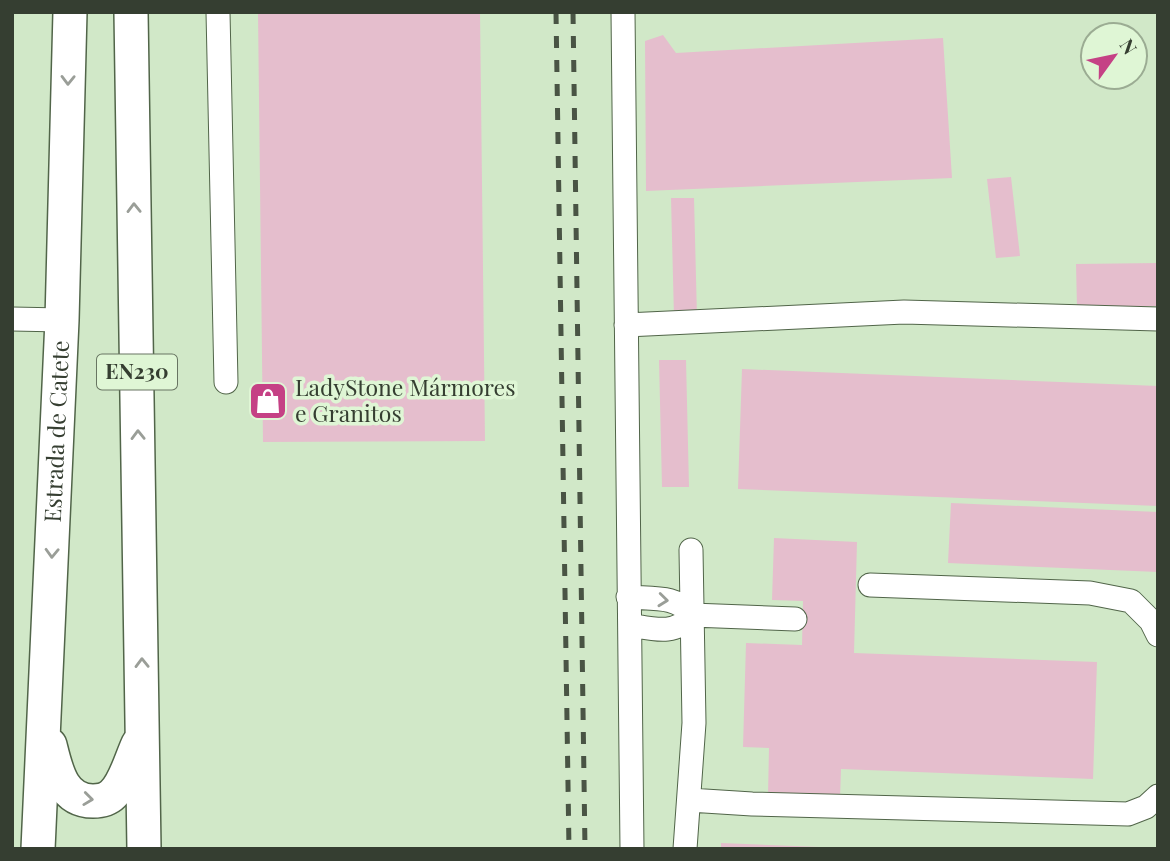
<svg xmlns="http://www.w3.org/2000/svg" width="1170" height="861" viewBox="0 0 1170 861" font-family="'Playfair Display',serif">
<rect width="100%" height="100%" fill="#d1e8c8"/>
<path fill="#e5becd" d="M258,12H480L485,441L263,442Z
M663,35L676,53L943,38L952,178L646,191L645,41Z
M1011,177L1020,256L996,258L987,179Z
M671,198H694L697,317H674Z
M1158,263V306L1077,308L1076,264Z
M659,360H686L689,487H662Z
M742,369L1158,386V506L738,489Z
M951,503L1158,512V572L948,563Z
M774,538L857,542L854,653L1097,662L1093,779L841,769L840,799L768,796L769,748L743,747L746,643L802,645L803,601L772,600Z
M721,843L820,847V849H721Z"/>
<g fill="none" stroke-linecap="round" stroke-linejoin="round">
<defs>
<path id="minor" d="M218,12L226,382
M623,12L632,849
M12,319L62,320
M626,325L904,312L1158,319
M870,585L1090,593L1131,601L1151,621L1158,635
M628,597C652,599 677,595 692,615
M692,615L795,619
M630,625C654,629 675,636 692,615
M689,800L752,804L1128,814L1146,807L1158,796
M685,849L694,723L691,550"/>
<g id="highway">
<path d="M131,12L144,849"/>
<path d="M50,745C56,769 62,801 93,801C100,801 108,799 113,794C125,783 131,759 138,744"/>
<path id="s1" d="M38,849L62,320L70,12"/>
</g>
</defs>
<use href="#minor" stroke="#516549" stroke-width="25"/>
<use href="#highway" stroke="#516549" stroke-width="36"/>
<use href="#minor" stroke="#fff" stroke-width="23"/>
<use href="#highway" stroke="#fff" stroke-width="33"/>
<path stroke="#495444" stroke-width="5" stroke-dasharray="12 12" stroke-linecap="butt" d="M556,12L569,849
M573,12L585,849"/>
</g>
<defs><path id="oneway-chevron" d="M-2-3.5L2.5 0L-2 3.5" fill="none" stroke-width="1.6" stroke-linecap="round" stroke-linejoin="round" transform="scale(1.75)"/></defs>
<g stroke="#9a9e98">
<use href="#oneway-chevron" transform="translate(68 80) rotate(91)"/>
<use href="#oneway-chevron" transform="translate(134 208) rotate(-91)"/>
<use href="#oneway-chevron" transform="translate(138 435) rotate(-91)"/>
<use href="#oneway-chevron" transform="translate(52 553) rotate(92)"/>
<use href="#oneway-chevron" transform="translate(663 600) rotate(6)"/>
<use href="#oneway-chevron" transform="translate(142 663) rotate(-91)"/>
<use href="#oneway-chevron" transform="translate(88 799) rotate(7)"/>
</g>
<defs>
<symbol id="shop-square" viewBox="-11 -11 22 22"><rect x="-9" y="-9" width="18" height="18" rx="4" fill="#c54185" stroke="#dff6d5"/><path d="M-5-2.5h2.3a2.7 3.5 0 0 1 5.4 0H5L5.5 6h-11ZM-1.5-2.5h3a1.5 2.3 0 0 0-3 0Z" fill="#fff"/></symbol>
</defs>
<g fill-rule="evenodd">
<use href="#shop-square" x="246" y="379" width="44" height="44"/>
</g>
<g text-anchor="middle" stroke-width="7" stroke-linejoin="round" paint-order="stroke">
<rect fill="#dff6d5" stroke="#687562" stroke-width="2" x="97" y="354.5" width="80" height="35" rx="5"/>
<g font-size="21" font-weight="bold" fill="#353e31">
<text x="137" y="379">EN230</text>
</g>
<g font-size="23" fill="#353e31" stroke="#dff6d5" text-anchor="start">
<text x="295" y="396">LadyStone Mármores<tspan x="295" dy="26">e Granitos</tspan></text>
</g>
<g font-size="23" fill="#353e31" stroke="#dff6d5">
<text dy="8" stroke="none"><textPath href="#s1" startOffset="418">Estrada de Catete</textPath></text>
</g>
</g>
<rect width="1170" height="861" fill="none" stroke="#353e31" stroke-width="28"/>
<g transform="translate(1114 56) rotate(57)"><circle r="33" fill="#dff6d5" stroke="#9bac93" stroke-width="2"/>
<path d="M0-5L12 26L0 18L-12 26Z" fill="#c54185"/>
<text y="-10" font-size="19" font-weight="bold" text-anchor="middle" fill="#353e31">N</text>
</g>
</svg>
